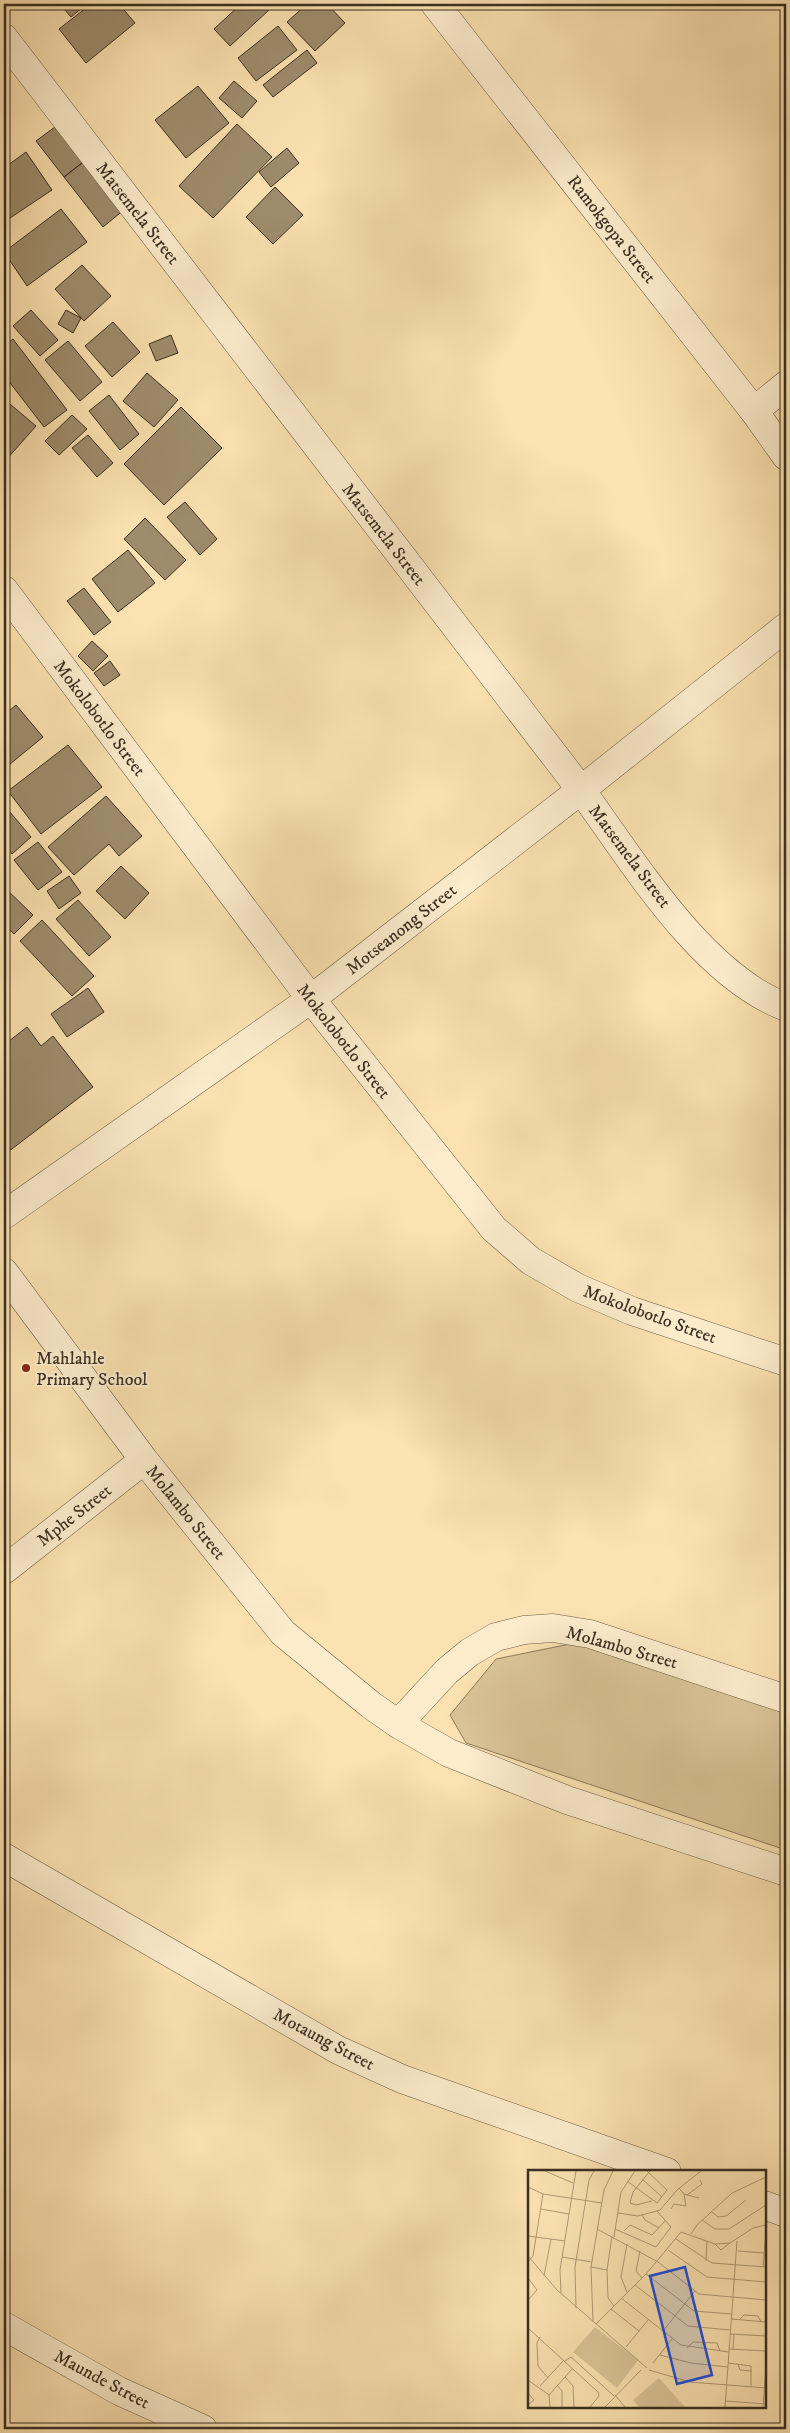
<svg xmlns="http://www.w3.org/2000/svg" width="790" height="2433" viewBox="0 0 790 2433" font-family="'IM FELL DW Pica',serif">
<rect width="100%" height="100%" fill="#fbe2b0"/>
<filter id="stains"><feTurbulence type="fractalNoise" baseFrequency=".004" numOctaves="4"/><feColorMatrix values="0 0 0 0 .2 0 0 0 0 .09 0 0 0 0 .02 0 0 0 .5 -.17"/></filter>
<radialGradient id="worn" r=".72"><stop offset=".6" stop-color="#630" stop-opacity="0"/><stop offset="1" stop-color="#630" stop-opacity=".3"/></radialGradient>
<path fill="#dac498" stroke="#8a7a5d" d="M575,1643L786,1711V1850L466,1743L450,1715L496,1659Z"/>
<path fill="#9e8c6c" stroke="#3a2f22" d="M60,4H87L71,17Z
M91,4H119L135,23L86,63L59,29Z
M241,4H263L269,10L230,46L214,29Z
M307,4H327L345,23L315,51L287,22Z
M278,26L297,50L256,81L238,58Z
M307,50L317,63L273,97L263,85Z
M234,81L257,101L242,118L219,98Z
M198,86L229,123L186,158L155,120Z
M59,124L87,159L64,177L36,141Z
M237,124L272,157L213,218L179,186Z
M287,148L299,163L271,187L259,172Z
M26,152L52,190L4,222V168Z
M87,159L125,209L103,227L64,177Z
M275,187L303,215L273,244L246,217Z
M61,209L87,242L27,286L4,252Z
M4,264L9,275L4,278Z
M82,265L111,296L84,321L55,289Z
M31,310L58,340L40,356L13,326Z
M66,310L81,318L73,333L58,324Z
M113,322L140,352L112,377L85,346Z
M171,335L178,353L156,361L149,344Z
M13,339L67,410L44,427L4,375V346Z
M68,341L102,382L80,401L45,360Z
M147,373L178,400L154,427L123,401Z
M109,395L139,434L120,450L89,411Z
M4,399L36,426L6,460L4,459Z
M181,407L222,448L164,505L124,464Z
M72,415L87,429L59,455L45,441Z
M88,435L113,463L97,477L72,448Z
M185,502L217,539L200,555L167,517Z
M145,518L186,560L165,580L124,539Z
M128,550L155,583L118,612L92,579Z
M84,588L111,622L94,635L67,601Z
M92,641L108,656L93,671L78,656Z
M110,661L120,675L104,686L94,673Z
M16,705L43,737L4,769V715Z
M68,745L102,787L41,834L8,791Z
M106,796L142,836L119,856L109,844L74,875L48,847Z
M4,805L31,837L12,854L4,844Z
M38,842L62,872L38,890L14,860Z
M121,866L149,893L125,919L96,891Z
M69,876L81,893L59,909L47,891Z
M4,887L33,915L14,934L4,924Z
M78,900L111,937L89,956L56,919Z
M42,920L94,976L72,996L20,941Z
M88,988L104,1012L67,1037L51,1014Z
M27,1027L41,1046L53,1036L93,1087L4,1155V1045Z"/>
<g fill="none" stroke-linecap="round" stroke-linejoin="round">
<defs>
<path id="minor" d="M4,38L581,790C633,861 701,975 786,1007
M754,411L786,385
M4,590L311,999L494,1229L531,1261L578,1288L632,1311L786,1362
M4,1215L311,999L581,790L786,627
M4,1272L144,1460L283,1633L371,1705L398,1724L449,1753L567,1800L786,1872
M4,1570L144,1460
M398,1724L447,1671L470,1652L496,1637L524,1630L553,1628L590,1634L786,1699
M4,1857L338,2050L402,2079L667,2172
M764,2205L786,2213"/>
<path id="tertiary" d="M435,4L754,411L786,456
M4,2326L119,2391L203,2429"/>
</defs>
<use href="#minor" stroke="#6a5c46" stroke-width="29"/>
<use href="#tertiary" stroke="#6a5c46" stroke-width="29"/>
<use href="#minor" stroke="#fceccc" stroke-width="28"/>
<use href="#tertiary" stroke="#fceccc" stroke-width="28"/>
</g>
<circle fill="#8f2418" stroke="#fceccc" stroke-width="2" cx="26" cy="1368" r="5"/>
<g text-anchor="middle" stroke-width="4" stroke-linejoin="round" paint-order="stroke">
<g font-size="18" fill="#3a2f22" stroke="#fceccc">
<text transform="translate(138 213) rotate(52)" y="6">Matsemela Street</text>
<text transform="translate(612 229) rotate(52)" y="6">Ramokgopa Street</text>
<text transform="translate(384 534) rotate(52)" y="6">Matsemela Street</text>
<text transform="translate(100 718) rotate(53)" y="6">Mokolobotlo Street</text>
<text transform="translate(630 856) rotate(53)" y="6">Matsemela Street</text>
<text transform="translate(401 929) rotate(-38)" y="6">Motseanong Street</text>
<text transform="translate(344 1041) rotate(52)" y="6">Mokolobotlo Street</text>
<text transform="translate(650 1314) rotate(20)" y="6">Mokolobotlo Street</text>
<text transform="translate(186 1512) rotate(51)" y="6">Molambo Street</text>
<text transform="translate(74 1515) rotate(-38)" y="6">Mphe Street</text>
<text transform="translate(622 1647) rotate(16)" y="6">Molambo Street</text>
<text transform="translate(324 2039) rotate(28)" y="6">Motaung Street</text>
<text transform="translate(102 2379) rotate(28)" y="6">Maunde Street</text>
</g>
<g font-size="18" fill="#3a2f22" stroke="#fceccc" text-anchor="start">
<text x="36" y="1364">Mahlahle<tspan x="36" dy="21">Primary School</tspan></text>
</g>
</g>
<g transform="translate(528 2170)">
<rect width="238" height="238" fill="#fbe2b0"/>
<path d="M67,157L110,190L89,218L45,182ZM131,208L157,237H111L105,230Z" fill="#dac498"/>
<path fill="none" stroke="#ae9a77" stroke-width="1" d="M17,1L45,13M122,1L105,22L102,33L108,35L124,31M114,9L134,27M99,11L129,33L139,20L119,1M0,17L15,24L74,33M151,18L156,24L171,28M159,25L174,14L172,10M13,39L41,44M143,39L146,34L158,36L156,24M184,42L190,47L198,46L218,30M90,43L110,46L132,40L149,20L173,1M114,45L117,50L131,58M174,50L187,59H201L238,35M69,59L130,92L171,124L238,130M87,59L128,77L143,57L129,41M96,61L102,55L124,65L137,51M163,64L169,55L204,23L238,7M0,66L37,71M84,66L79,100L80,128L86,136M86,67L93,22L107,1M148,69L184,93L238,97M99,74L93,107L99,122M187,74L193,80L202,73M140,80L179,107L238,112M112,81L108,101L114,108M210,81L236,83M0,86L29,120L119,198M34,87L64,92M178,91L179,71M0,92L5,86L15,24M63,97L79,100M235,97L238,62M118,104L166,141L204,144M16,106L23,69M0,108L9,120L0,130M107,115L160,156L202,160M33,123L32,100L48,1M93,128L153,175L201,182M48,138L47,97L61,10L66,1M83,139L111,161M203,149L238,152M211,150L216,145L230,146L233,152M65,151L63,97L76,20L85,1M68,154L118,104L153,62L187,74L202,73L225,58L238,55M0,158L70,222L71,226L62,237M135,161L167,121M202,164L238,166M12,167L9,173L10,196L20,208M98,177L120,150M159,178L165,172L189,173L192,181M201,179L238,181M205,179L206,164M132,185L163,193L200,197M37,191L43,187L86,226M125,193L144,169M200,193L223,196V217M210,194L212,200L224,201M121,200L162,212L238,218M37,207L45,216L46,237M0,210L21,225L22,237M29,215L34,221V237M12,216L36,190M0,223L6,230L0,235M21,225L45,198M87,225L97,237M197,231L238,234M77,237L113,200M197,237L209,71M235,237L238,197"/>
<path fill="#1d4ed8" fill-opacity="0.15" stroke="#1d4ed8" stroke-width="2.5" d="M157,97L184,205L149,214L122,106Z"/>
<rect width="238" height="238" fill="none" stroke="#3a2f22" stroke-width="2.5"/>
</g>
<rect width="790" height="2433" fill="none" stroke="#fbe2b0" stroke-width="20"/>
<rect x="5" y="5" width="780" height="2423" fill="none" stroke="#3a2f22" stroke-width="2.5"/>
<rect x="10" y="10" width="770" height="2413" fill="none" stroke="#3a2f22"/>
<rect width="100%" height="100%" filter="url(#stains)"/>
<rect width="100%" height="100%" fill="url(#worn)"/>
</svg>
